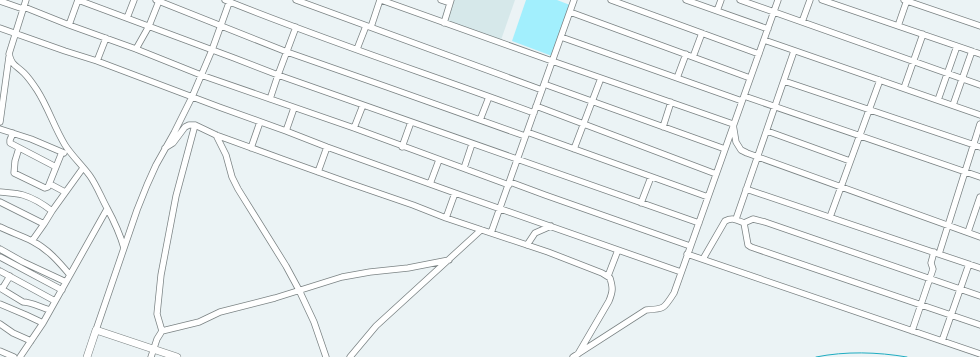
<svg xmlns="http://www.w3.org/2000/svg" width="980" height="357" viewBox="0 0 980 357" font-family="'Open Sans',sans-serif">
<rect width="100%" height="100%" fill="#ebf3f5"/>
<path fill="#d6e8ea" d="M448,0H515L501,40L441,19Z"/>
<path fill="#a2effd" d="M526,0H557L570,5L552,56L512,41Z"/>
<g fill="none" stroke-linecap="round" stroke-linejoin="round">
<path stroke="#1eacc1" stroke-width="1" d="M816,357C846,351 877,352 907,357"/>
<defs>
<path id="minor" d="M26,0L9,54C12,66 16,65 24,73C29,78 33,84 37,90C48,107 54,127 65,145C72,156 82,165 90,176C97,186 101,197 107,208C114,221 120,234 124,248
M78,0L234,58L278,75L699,223
M156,0L287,52L387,87L525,136
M225,0C326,41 431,75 534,113
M296,0L542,90
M381,0L552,61L733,124L736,142L741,150L747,153L980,237
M441,0L450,3
M611,0L759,54
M686,0L768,29
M740,0L980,85
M822,0L980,54
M904,0L980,26
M0,1L23,9
M24,7L69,25L136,49L201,75L354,128L509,185
M717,11L721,0
M570,12L750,78
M127,18L134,0
M802,22L810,0
M444,23L451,0
M69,25L78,0
M898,26L907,0
M371,27L380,0
M0,28L65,51L97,61L219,107L286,131L327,147L455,193L681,272
M561,37L742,101
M764,40L980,115
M136,49L149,26L159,1
M357,49L366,26
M693,57L702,33
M97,61L106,38
M677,78L686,54
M784,81L980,147
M544,84L725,149
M904,88L923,34
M744,96L980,177
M270,99L278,75L296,27
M938,100L957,46
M953,105L972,51
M536,106L716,174
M480,120L489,97
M0,122L9,57
M663,127L671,102
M354,128L363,105
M0,129L31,139L64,153
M286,131L294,108
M767,131L850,161
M527,132L708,197
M13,133L10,140V143L56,167
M216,135L226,155L232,177L238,189L286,266L299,290L314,322L326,357
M402,147L411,122
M19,148L15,161L14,173L45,188L48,187L62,152
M165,148L173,143L185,127L189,125H195L216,135L282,159L349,183L413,205L446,218L548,252L602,273L610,278C613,288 613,291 609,301L578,354
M251,148L260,122
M574,149L601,78
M464,168L472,144
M318,172L327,147
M510,182L545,195L690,246
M50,184L65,192
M430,184L439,160
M746,189L980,268
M0,192C7,193 16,193 23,195C33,198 43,204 52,211
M0,202L44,224
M641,203L651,177
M830,217L880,80
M446,218L455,193
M736,219L794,51
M744,223L753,219L765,222L980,296
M0,227C10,232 22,236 32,241C48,249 59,262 70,275
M968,232L980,197
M491,233L574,0
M32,241L44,224L52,211L83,168
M527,245L535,233L551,226
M0,249L23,262L66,282
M687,254L980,354
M939,254L980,124
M0,257L62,290
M703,259L725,221C733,217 737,220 744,223L748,245L751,247L980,325
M0,271L55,301
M608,276L618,250
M0,288L23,302C32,302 41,308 50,310
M2,289L10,276
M0,304L26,315L43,323
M0,324L13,333L31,341
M96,330L137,210L147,185L156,165L174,133L192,97L212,50L230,0
M162,331L157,314L161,275L176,196L195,125
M912,331L933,269L931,263L934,252
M942,341L969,264
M0,351L14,357
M20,357L43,323L107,209
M151,357L157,339L162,331L199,322L220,312L275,298L342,277L370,272L408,268L449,260
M350,357L376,326L481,230
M573,357L646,310C664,309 664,309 674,293L778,0"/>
<path id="major" d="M87,357L96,330L177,357"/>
</defs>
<use href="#minor" stroke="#7b8384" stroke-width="7"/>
<use href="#major" stroke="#7b8384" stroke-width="8"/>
<use href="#minor" stroke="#fff" stroke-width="5.5"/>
<use href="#major" stroke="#fff" stroke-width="7"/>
</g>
</svg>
